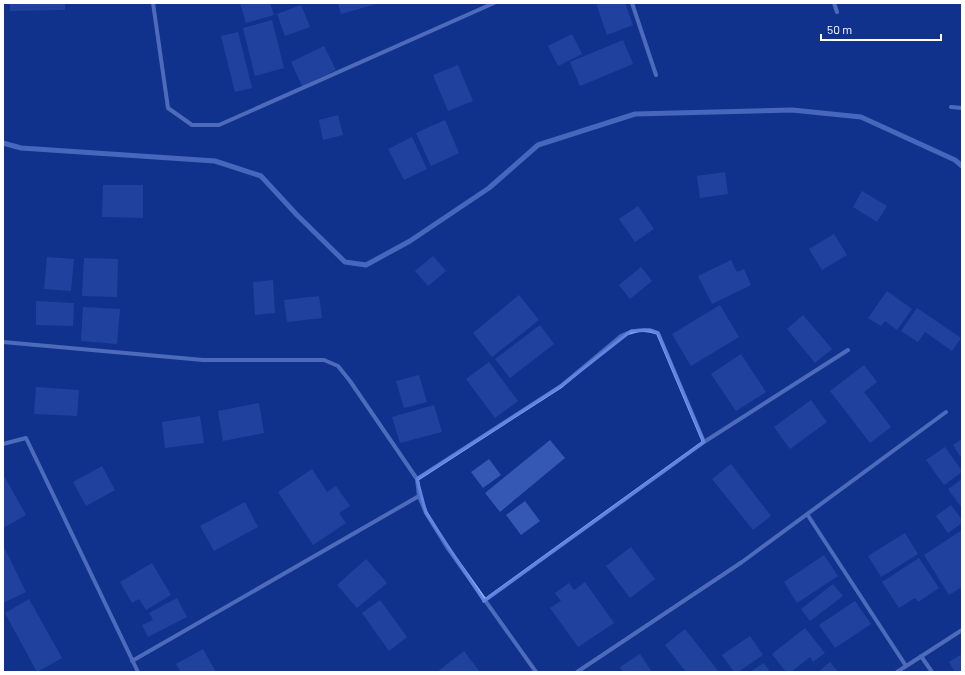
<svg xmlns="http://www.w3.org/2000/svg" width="965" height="675" viewBox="0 0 965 675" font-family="Barlow,sans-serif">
<rect width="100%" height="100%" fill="#10328c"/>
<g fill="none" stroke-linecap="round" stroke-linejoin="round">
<path stroke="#88a9f6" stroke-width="5" d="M3,143L21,148L215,161L261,176L297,215L345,262L366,265L410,241L489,188L538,145L635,114L792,110L861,117L955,160L962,166"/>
</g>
<path fill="#3458b4" d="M10,3H65V10L10,11Z
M240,3H270L274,15L246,23Z
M338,3H380L341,14Z
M596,3H625L633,25L607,35Z
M301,5L310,27L285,36L277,14Z
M272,20L284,68L255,76L243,28Z
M238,32L252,88L235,92L221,36Z
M572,34L582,54L558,66L548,46Z
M623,40L633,64L580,86L570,62Z
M324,46L336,70L302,86L291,62Z
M458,65L473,101L448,111L433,75Z
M338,115L343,135L323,140L319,120Z
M445,120L459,153L431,166L416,133Z
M412,137L427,169L404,180L388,149Z
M725,172L728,194L700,198L697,176Z
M103,185H143V218L102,217Z
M862,191L887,206L877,222L853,207Z
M638,206L654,229L635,242L619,219Z
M834,234L847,255L822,270L809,249Z
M433,256L446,271L428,286L415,271Z
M47,257L74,259L71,291L44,289Z
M84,258L118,259L117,297L82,296Z
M731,260L737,272L744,269L751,285L712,304L698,276Z
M641,267L652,281L630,299L619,285Z
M273,280L275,313L255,315L253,282Z
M887,291L912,309L897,330L885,321L881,326L868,318Z
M519,295L539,320L492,357L473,333Z
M319,296L322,318L287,322L284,300Z
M36,301L74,303L73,326L36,325Z
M720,305L739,337L691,366L672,334Z
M83,307L120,309L117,344L81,341Z
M917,308L961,338L952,351L925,332L918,342L901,331Z
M803,315L832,349L815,363L787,329Z
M540,325L554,344L510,378L495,359Z
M741,354L766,392L736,411L711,374Z
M489,362L518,401L495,418L466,379Z
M864,365L877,382L864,392L891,427L870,443L830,391Z
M419,375L427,402L404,408L396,381Z
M36,387L79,390L77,416L34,414Z
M811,400L827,422L790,449L774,427Z
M259,403L264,433L223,441L218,411Z
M434,405L442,432L400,443L392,417Z
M200,416L204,443L165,448L162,422Z
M962,439V459L953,445Z
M550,440L565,458L500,512L485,493Z
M945,447L962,471V472L944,485L926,460Z
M489,459L501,475L483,488L471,472Z
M731,464L771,516L753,530L712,479Z
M102,466L115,490L86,506L73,482Z
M312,469L327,492L336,486L350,506L339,513L346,523L313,545L278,492Z
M3,474L26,515L3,528Z
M962,479V508L948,489Z
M525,501L540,521L521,535L506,515Z
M245,502L258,527L214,551L200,526Z
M951,505L962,520V523L948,533L936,516Z
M962,530V587L949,595L924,555Z
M905,533L918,554L881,577L868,556Z
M3,545L26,592L3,603Z
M631,547L655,579L630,598L606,566Z
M824,555L838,576L797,603L784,582Z
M919,558L939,588L918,602L915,598L899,608L882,582Z
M366,559L387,583L357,608L337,585Z
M152,563L171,595L146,610L139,599L132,603L120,582Z
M585,582L614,623L578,647L550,608L561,601L555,593L569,583L574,590Z
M833,584L843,596L810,621L801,609Z
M177,598L187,617L148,637L142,625L153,620L149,613Z
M29,599L62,658L37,672L5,613Z
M380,600L407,637L389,651L362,613Z
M855,601L871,624L835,648L819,625Z
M805,628L825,653L813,662L810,657L791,672H786L772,654Z
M685,629L719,672H686L665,645Z
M750,636L763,655L738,672H734L722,655Z
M203,649L216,672H181L176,664Z
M464,651L480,672H439L438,671Z
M640,654L652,672H623L620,667Z
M962,654V672H955L949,662Z
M830,662L838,672H818Z
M764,663L770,672H750Z"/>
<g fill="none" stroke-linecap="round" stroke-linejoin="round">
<path stroke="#97b1f2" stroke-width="4" d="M153,3L168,108L192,125H219L494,3
M632,3L656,75
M834,3L837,12
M951,107L962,108
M3,342L203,360H324L338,366L350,381L417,479
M3,444L26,438L138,672
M807,514L906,666
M484,601L704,442L848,350
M921,656L932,672
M132,661L419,496
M536,672L447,547L426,513L419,496L417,479L561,386L621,336C633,330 645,327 658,333L704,442
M577,672L742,562L946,412
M897,672L962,630"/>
</g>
<path d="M0 0H965V675H0ZM650,330L658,333L704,442L484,601L426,513L417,479L561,386L631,331Z" fill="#10328c" fill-opacity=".55" fill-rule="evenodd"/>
<path fill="none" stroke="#6183e4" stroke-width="3" stroke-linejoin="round" d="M650,330L658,333L704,442L484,601L426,513L417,479L561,386L631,331Z"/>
<rect width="965" height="675" fill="none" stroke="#ffffff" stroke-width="8"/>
<path d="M821 34v6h120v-6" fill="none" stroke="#ffffff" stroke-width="2"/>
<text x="827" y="34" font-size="12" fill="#ffffff" stroke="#10328c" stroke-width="3" paint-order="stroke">50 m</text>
</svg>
